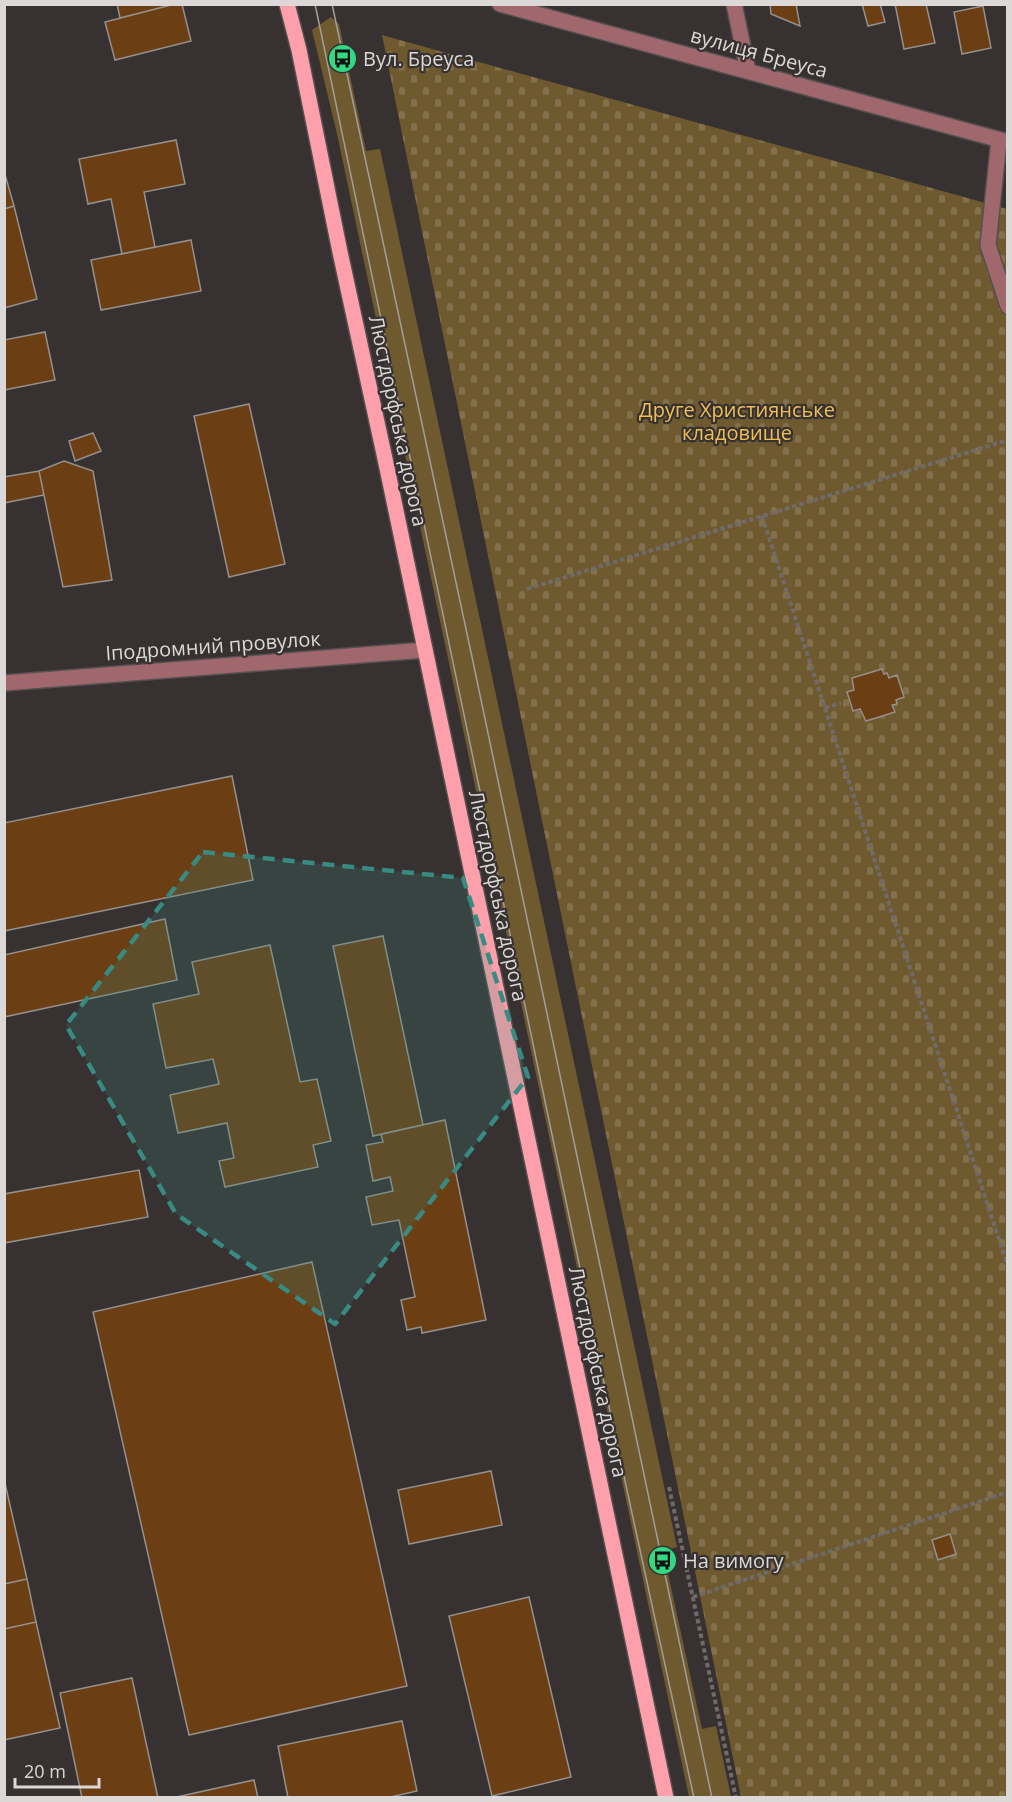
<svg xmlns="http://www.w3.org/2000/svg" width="1012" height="1802" viewBox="0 0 1012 1802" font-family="'Open Sans',sans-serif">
<defs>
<pattern id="cemetery-stones" width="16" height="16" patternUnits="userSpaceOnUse" patternTransform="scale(1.5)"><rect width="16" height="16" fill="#6f5a30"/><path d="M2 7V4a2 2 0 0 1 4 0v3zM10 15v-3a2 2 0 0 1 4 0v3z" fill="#83714d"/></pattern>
</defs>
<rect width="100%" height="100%" fill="#373231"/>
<path fill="#6f5a30" d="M331,17L339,24L366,151L380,149L677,1547L663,1551L702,1729L716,1726L731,1797H689L337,134L312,30Z"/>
<path fill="url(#cemetery-stones)" d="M382,35L1007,209V1797H741Z"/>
<path fill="#6b3e14" stroke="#94908d" stroke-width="1.5" d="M117,4H175L120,18Z
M175,4H182L191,41L115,60L105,22Z
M770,4H796L800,26L771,14Z
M862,4H880L885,22L868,26Z
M895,4H926L935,43L904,49Z
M983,6L991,48L962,54L954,12Z
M176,140L185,184L144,192L155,247L122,254L111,199L88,204L79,159Z
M4,171L14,206L4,209Z
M14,206L37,299L4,308V209Z
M191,240L201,291L101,310L91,260Z
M45,332L55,380L4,390V340Z
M249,404L285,564L229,577L194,416Z
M93,433L101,451L75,461L69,441Z
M64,461L93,471L112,580L63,587L39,471Z
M39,471L44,495L4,503V477Z
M882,669L884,674L887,673L889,678L897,675L904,697L896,700L897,704L892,705L895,712L866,721L860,709L853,711L847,692L854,690L852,678Z
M232,776L253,880L4,931V823Z
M165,919L177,980L4,1017V955Z
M383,936L423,1125L373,1136L333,946Z
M270,945L300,1082L317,1079L331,1141L313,1145L318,1167L225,1187L219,1161L234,1158L227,1123L178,1133L170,1095L219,1084L213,1059L166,1068L153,1004L199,994L192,962Z
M445,1120L486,1320L422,1333L421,1327L407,1330L401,1300L415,1297L399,1220L372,1225L366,1197L393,1191L390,1177L373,1181L366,1145L383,1142L381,1134Z
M139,1170L148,1217L4,1243V1194Z
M312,1262L407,1686L189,1735L93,1312Z
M491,1471L502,1525L409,1544L398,1490Z
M4,1479L27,1579L4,1584Z
M950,1534L956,1554L938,1560L932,1540Z
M27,1579L36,1622L4,1629V1584Z
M529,1597L571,1777L492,1796L449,1616Z
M36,1622L60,1728L4,1740V1629Z
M132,1678L158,1798H82L60,1693Z
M402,1721L417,1791L386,1798H288L278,1746Z
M254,1780L258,1798H172Z"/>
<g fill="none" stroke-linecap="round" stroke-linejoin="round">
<defs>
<path id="minor" d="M500,4L1008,142
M734,4L748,71
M999,140L988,245L1008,306
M4,683L425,650"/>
<path id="major" d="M287,4L299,50L340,252L387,468L666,1798"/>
</defs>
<use href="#minor" stroke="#55504f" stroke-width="18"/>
<use href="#major" stroke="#55504f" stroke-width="18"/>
<path stroke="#706b6a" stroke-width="4" stroke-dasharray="4.5 3" stroke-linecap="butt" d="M762,516L1008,1267
M527,589L1008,440
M825,708L841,703
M669,1487L736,1798
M693,1597L1008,1492"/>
<use href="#minor" stroke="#a0676d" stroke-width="15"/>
<use href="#major" stroke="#fda0ab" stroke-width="15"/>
<path stroke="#a19d9c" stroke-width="1.5" d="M315,4L615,1435L694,1798
M332,4L472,657L712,1798"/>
</g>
<path fill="#388a83" fill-opacity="0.2" stroke="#388a83" stroke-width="4.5" stroke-dasharray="12 8" stroke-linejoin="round" d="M203,852L463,878L528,1077L335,1324L176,1214L66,1025Z"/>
<defs>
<symbol id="bus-disc" viewBox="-11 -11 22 22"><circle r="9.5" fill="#32d882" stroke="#373231"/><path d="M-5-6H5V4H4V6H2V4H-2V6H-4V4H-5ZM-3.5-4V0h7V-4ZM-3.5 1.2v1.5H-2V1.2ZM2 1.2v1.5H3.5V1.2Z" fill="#111"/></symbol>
</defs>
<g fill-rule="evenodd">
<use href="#bus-disc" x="326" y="42" width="33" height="33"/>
<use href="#bus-disc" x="646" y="1544" width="33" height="33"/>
</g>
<g text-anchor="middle" stroke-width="4.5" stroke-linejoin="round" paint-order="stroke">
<g font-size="20" fill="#dbd8d7" stroke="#373231">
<text transform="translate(759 53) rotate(15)" y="7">вулиця Бреуса</text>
<text transform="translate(398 421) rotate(78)" y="7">Люстдорфська дорога</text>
<text transform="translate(213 646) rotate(-4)" y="7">Іподромний провулок</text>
<text transform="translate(498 896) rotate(78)" y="7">Люстдорфська дорога</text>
<text transform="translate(598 1372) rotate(78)" y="7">Люстдорфська дорога</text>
</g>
<g font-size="20" fill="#dbd8d7" stroke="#373231" text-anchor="start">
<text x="363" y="66">Вул. Бреуса</text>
<text x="683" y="1568">На вимогу</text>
</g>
<g font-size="20" fill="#efbe55" stroke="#373231">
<text x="737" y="417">Друге Християнське<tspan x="737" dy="23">кладовище</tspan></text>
</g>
</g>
<rect width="1012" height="1802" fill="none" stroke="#dbd8d7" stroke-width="12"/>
<path d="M15 1778v9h84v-9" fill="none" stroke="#dbd8d7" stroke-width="3"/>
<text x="24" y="1778" font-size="18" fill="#dbd8d7" stroke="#373231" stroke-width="4.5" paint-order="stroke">20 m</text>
</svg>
